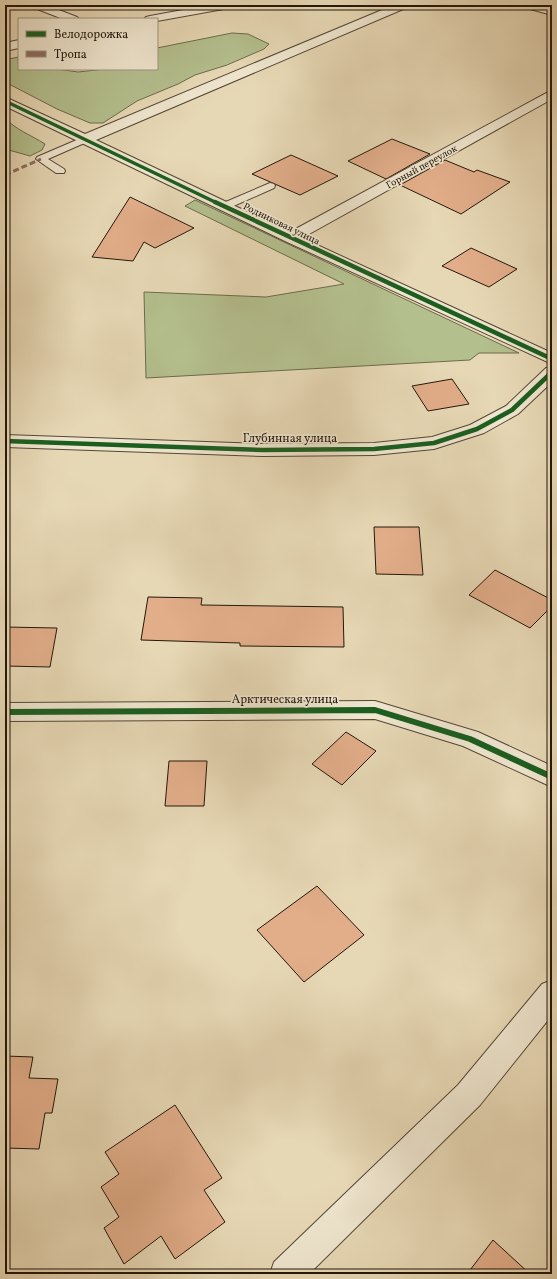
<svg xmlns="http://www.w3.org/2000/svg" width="557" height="1279" viewBox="0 0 557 1279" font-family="Vollkorn,serif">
<rect width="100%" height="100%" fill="#e7d8b5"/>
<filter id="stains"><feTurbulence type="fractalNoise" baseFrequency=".005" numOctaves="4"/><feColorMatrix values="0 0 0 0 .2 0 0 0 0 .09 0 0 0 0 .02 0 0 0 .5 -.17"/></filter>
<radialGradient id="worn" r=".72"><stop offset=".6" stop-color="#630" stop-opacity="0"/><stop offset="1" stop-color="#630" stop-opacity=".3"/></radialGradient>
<path fill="#b4bf8e" stroke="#6c6b4c" d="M232,33L248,34L269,44L264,49L227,65L195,75L178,84L137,101L103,123H90L57,109L5,82V60L18,57L19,69H57L78,72L105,69H157V48Z
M5,118C16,130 31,135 45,144L42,150L30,156L5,149Z
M195,200L519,353H479L470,360L146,378L144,292L266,297L344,284L185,206Z"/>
<path fill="#e2ae8a" stroke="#23170b" d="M392,139L430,154L386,179L348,161Z
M291,155L338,176L300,195L252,174Z
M445,160L474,172L477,170L510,182L461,214L400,185Z
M130,197L194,228L155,248L144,242L133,261L92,257Z
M471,248L517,269L489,287L442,266Z
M452,379L469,404L428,411L412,386Z
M374,527H419L423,575L376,574Z
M495,570L552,600V606L530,628L469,595Z
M148,597L202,598L201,605L343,607L344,647L240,646V643L141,640Z
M5,627L57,628L50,667L5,666Z
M346,732L376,751L342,785L312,764Z
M169,761H207L204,806H165Z
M317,886L364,935L304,982L257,930Z
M5,1056L33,1057L29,1078L58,1079L52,1113H45L39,1149L5,1148Z
M175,1105L222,1178L204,1190L225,1222L175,1259L161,1236L124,1264L104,1228L119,1217L101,1187L119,1174L105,1152Z
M493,1240L530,1274H467Z"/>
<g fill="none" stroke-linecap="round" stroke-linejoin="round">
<defs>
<path id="service" d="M522,5H534L552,10V15L523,7Z
M86,136L89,137L91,139L89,141L48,159L64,169L65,171L64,173H56L36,159L37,157Z
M270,183L274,184L275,186L274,188L229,208L225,209L220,206L221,204Z"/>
<path id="minor" d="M30,5H46L77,17L79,19H63L32,7Z
M210,5H235L229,8L157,21V19H144L146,17L150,16Z
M394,5H410L408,7L96,140L290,232L552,90V99L302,238L552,353V364L285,241L5,106V97L85,134Z
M19,40V48L5,51V43Z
M552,367V382L518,414L484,433L434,449L374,455L263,456L5,447V435L263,444L374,443L432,437L470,425L506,406L546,368Z
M375,701L478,732L552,766V787L463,746L375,719L5,721V703Z
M552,980V1015L480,1105L309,1274H270L274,1262L458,1085L542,984Z"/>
</defs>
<use href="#service" stroke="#544736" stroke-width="2"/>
<use href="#minor" stroke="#544736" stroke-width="2"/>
<use href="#service" fill="#efe6cf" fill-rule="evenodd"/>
<use href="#minor" fill="#efe6cf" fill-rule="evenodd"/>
<path stroke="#8d6e63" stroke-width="3" stroke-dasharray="6 3" stroke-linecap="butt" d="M5,175L41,159"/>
<defs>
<path id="cycleway-far2" d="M5,101L217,203"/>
<path id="cycleway-far1" d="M215,202L552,359
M5,441L263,450L374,449L434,443L477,429L512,410L552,372"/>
<path id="cycleway" d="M5,712L375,710L470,739L552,777"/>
</defs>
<use href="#cycleway-far2" stroke="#efe6cf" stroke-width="5"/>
<use href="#cycleway-far1" stroke="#efe6cf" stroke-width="6"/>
<use href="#cycleway" stroke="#efe6cf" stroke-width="8"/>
<use href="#cycleway-far2" stroke="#1b5e20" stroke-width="3.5"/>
<use href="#cycleway-far1" stroke="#1b5e20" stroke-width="4.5"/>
<use href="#cycleway" stroke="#1b5e20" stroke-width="6"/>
</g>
<g text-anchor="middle" stroke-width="3.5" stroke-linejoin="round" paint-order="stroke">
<g font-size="10" fill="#23170b" stroke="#efe6cf">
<text transform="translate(421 166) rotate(-29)" y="4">Горный переулок</text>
<text transform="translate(282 223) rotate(26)" y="4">Родниковая улица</text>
</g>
<g font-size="12" fill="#23170b" stroke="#efe6cf">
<text x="290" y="442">Глубинная улица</text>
<text x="285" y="703">Арктическая улица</text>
</g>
</g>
<rect width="557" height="1279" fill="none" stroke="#e7d8b5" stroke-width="20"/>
<rect x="6" y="6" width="545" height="1267" fill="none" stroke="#23170b" stroke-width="2"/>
<rect x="10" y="10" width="537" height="1259" fill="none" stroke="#23170b"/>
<rect x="18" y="18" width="140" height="52" fill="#efe6cf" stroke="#9d9381"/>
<rect x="26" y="31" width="20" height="6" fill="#1b5e20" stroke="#9d9381"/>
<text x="54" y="38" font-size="12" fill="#23170b">Велодорожка</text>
<rect x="26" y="51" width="20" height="6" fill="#8d6e63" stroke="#9d9381"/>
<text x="54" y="58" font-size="12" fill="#23170b">Тропа</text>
<rect width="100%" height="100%" filter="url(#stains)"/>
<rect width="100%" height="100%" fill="url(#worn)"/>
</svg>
